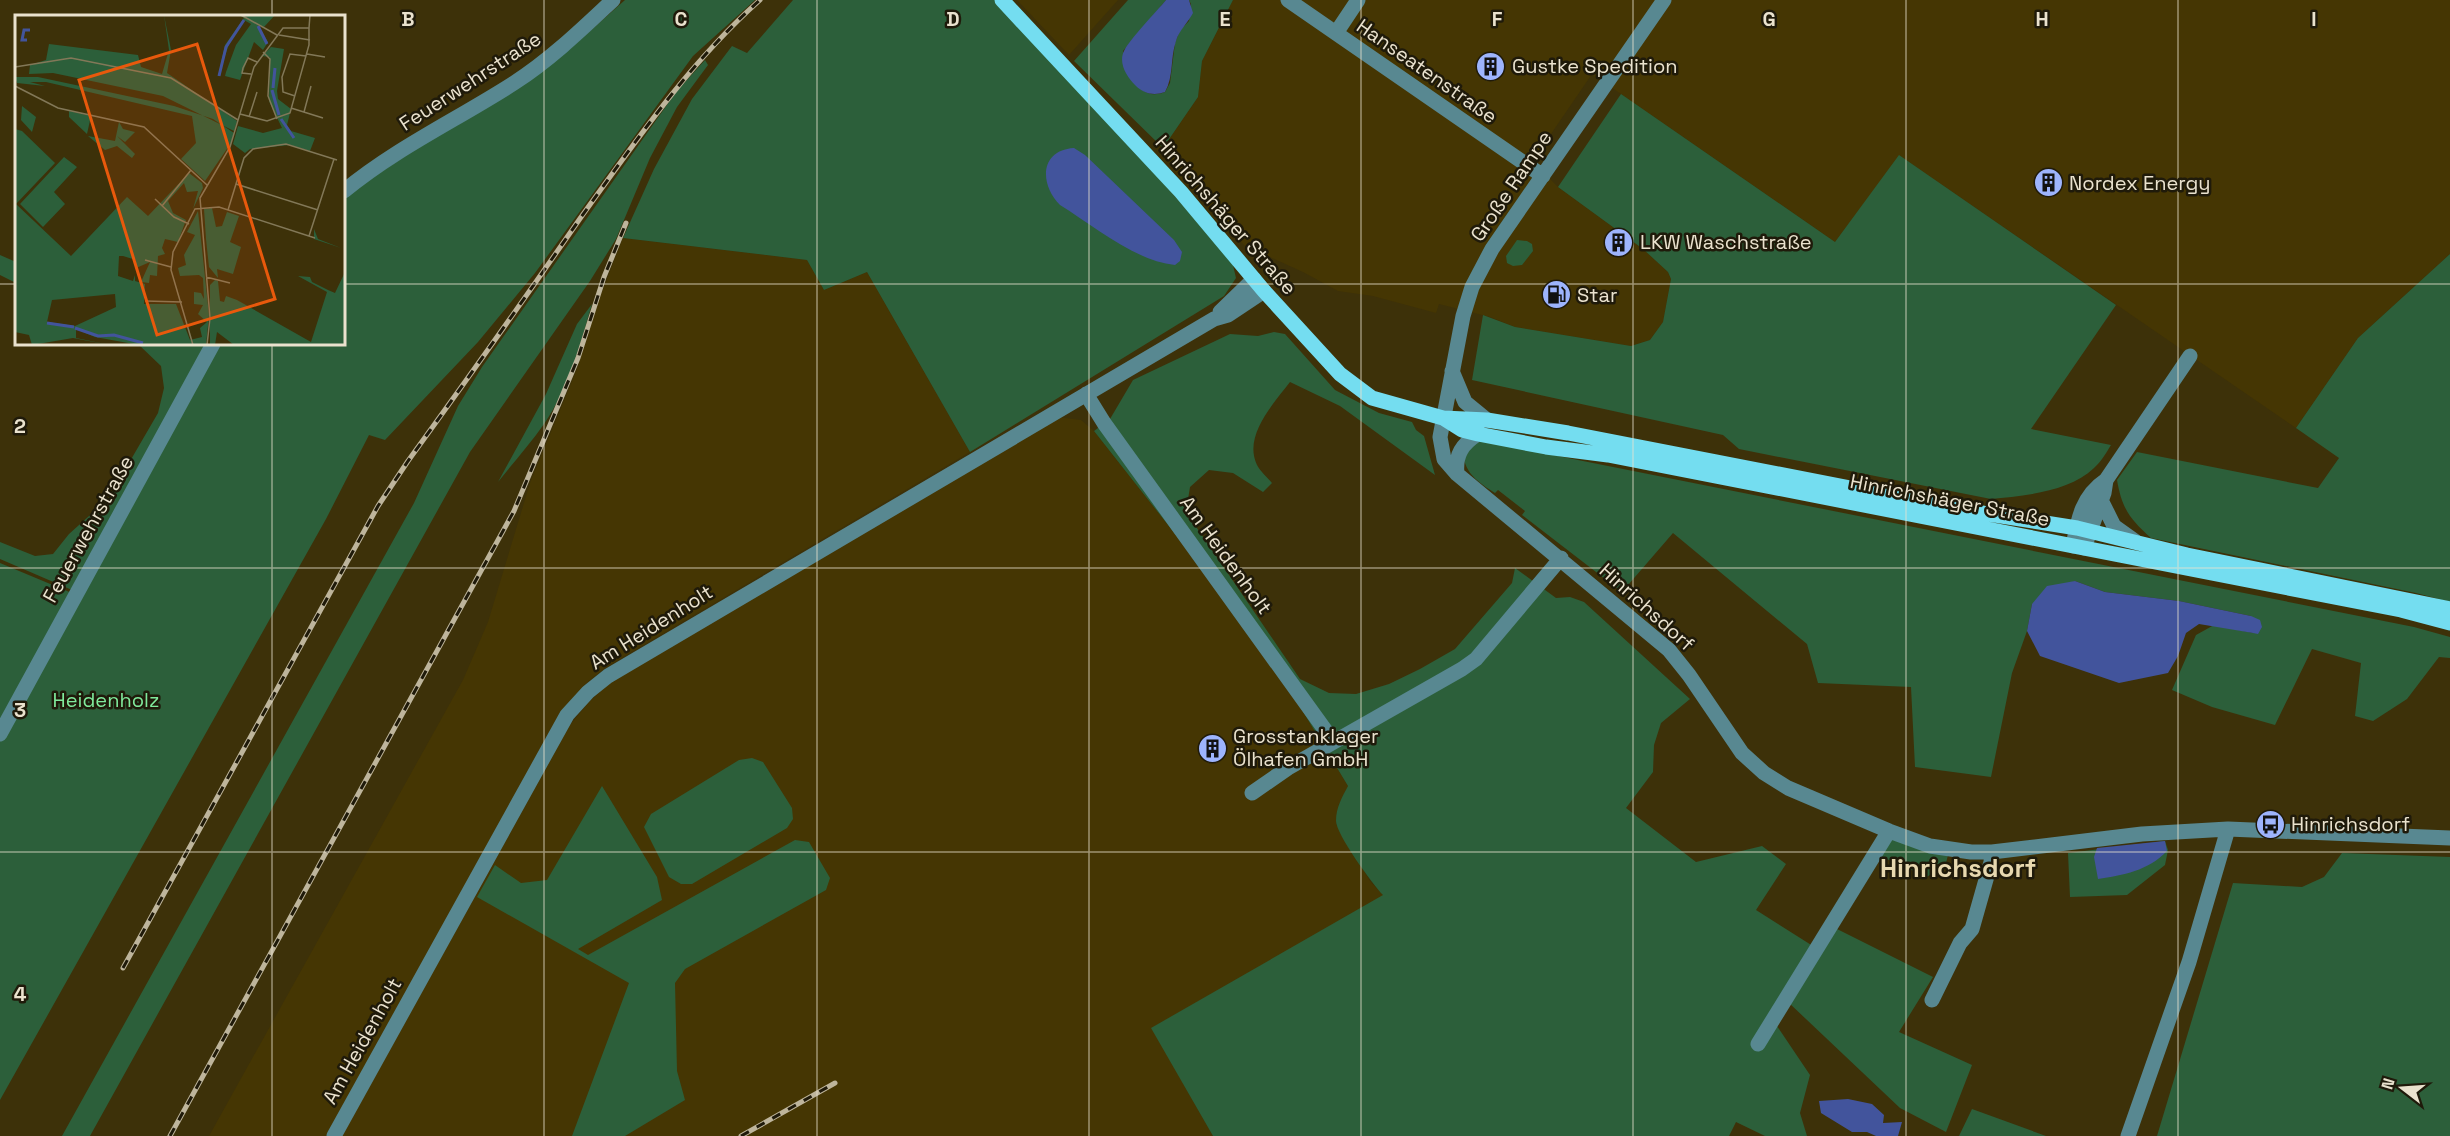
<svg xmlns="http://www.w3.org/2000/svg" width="2450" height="1136" viewBox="0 0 2450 1136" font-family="'Space Grotesk',sans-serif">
<rect width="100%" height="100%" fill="#3d3109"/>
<path fill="#453603" d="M1017,0H1118L1069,55Z
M1233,0H2450V254L2358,338L2296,428L1900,156L1835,242L1592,74L1540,150L1536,165L1558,187L1643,249L1668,272L1671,279L1663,322L1650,340L1631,346L1515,327L1490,317L1439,304L1436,313L1373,296L1338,291L1303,272L1244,245L1173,170L1172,158L1163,148L1198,97L1202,61Z
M623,238L807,260L824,290L867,272L970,452L606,667L584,685L562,711L326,1136H209L463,680L488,622L530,483L577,369L600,297Z
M1057,417L1081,420L1094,431L1220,591L1299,705L1348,786L1339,804L1336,824L1370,881L1384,896L1152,1028L1213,1136H342L570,725L589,702L613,680Z"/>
<path fill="#2c5f3a" d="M625,0H755L693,56L535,273L478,342L385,440L369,435L326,519L0,1100V563L79,596L218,344H344V196L571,48Z
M793,0H995L1062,69L1232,261L1236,278L1224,296L970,452L867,272L824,290L807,260L623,238L654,169L692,99L732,46L747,53Z
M1128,0H1166L1123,51C1131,71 1137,103 1165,92L1170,83L1175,43L1180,30L1189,21L1191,4L1189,0H1233L1202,61L1198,97L1163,148L1074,61Z
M705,60L708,65L677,107L650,158L616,239L590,281L470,452L90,1136H62L414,503L458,406L482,367L676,92Z
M1621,94L1835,242L1899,155L2116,305L2031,429L2111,445C2106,453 2101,462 2094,468C2069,492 2023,496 1991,499L1739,449L1723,435L1472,380L1483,315L1515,327L1631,346L1650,340L1663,322L1671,279L1668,272L1643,249L1558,187Z
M1517,240L1527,241L1532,244L1533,251L1522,265L1513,266L1507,263L1506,256Z
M2450,254V602L2416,593L2151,538C2130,519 2122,509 2117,480L2137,452L2318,488L2339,458L2296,428L2358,338Z
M0,255L16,262V283L0,275Z
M592,304C580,345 569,388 544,424C530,444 513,463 498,482L546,394L577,324Z
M1274,332L1285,334L1335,390L1379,413L1412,422L1416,430L1424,436L1435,475L1340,406L1290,382C1273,404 1243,436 1257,465C1260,471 1268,478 1272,483L1263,492L1233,473L1209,470L1190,487L1186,512L1300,679L1329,693L1356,694L1389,684L1420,669L1455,649L1512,583L1515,568L1556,598L1570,597L1584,602L1690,699L1661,723L1654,745L1653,772L1626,808L1696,862L1762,846L1786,864L1756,910L1816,948L1835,928L1933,977L1899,1032L1972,1065L1946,1132L1900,1108L1788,1002L1775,1023L1810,1075L1800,1113L1807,1136H1765L1736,1122L1729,1136H1213L1151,1028L1383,895C1373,885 1336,834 1336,821C1336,808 1342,797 1348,786L1299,705L1220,591L1094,431L1110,419L1133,380L1230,334L1258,336Z
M138,344H209L72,590L0,559V542L35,556L53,554L69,534L108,499L158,413L164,388L161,366Z
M1483,441L2414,627L2450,637V658L2439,657L2407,699L2373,721L2355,716L2361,663L2312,649L2275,725L2212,707L2172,690L2196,635L2214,625L2253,633L2251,616L2179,601L2105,592L2075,581L2032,604L2027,631L2012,673L1991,777L1915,767L1911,687L1818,683L1807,644L1673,533L1622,592L1522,515L1525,511L1498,490L1495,493C1481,484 1467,475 1464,459L1473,444Z
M752,758L763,762L792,808L793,819L787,828L692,884H681L669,877L644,827L651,814L739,760Z
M602,786L657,877L662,900L578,949L588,955L795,840L809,842L830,878L826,890L685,969L675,983L677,1071L685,1100L625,1136H572L629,983L477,897L495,865L521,883L547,880Z
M1892,838L1948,855L1946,863L1927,877L1880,856Z
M2165,841L2168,850L2165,865L2127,895L2070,897L2068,853Z
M2342,853L2450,857V1136H2157L2233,883L2302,887L2324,877Z
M1972,1109L2046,1136H1959Z"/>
<path fill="#42549c" d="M1166,0H1189L1193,13C1188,23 1179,30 1176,41C1170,58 1174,76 1165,92C1154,96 1144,94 1135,85C1127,77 1118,63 1124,51C1129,40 1157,11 1166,0Z
M1074,148L1085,155L1174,240L1182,252L1180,261L1175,265C1135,261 1094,226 1060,205C1039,184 1040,150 1074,148Z
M2075,581L2105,592L2179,601L2251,616L2260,620L2262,627L2258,634L2253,633L2199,624L2186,633L2178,656L2168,673L2119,683L2040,656L2027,631L2032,604L2047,586Z
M2165,841L2167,851C2148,871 2123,875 2098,879L2094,857L2097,848Z
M1848,1099L1872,1104L1884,1115L1883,1123L1902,1122L1898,1136H1876L1867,1132H1852L1821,1113L1819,1101Z"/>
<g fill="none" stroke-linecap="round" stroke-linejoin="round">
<path stroke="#588891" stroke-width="15" d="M1288,0L1543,176
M1664,0L1492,249L1472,287L1463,316L1440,437L1444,459L1457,474L1669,650L1689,675L1742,753L1764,773L1788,788L1889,831L1930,846L1971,852H1992L2142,834L2228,829L2450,838
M1336,33L1358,0
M344,191C396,148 458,119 514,83C551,59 582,29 613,0
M1220,312L1254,279
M1452,371L1465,402L1487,420
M1086,394L1104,423L1333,741
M1457,474C1455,455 1462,444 1478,434
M2101,500L2114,526L2135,541
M2073,546C2078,519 2082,496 2106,480L2190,356
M2084,548L2104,493L2106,480
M0,734L213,344
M1252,793L1288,768L1462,669L1476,659L1561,558
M1932,1000L1960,943L1972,929L1991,862L1992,852
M1758,1044L1889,831
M334,1136L567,715L588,692L608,676L1214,319L1228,315L1264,291
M2128,1136L2189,962L2228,829"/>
<path stroke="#74ddf0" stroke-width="15" d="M1002,0L1181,192L1264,291L1340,374L1372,398L1443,418L1487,420L1568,433L1963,510L2077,528L2187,555L2450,609
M1443,418L1462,430L1478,434L1546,447L1608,455L2401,610L2450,623"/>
<defs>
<path id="rail" d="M123,968L378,506L408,461C466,381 523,301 579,220C635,142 688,64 760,0
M170,1136L514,511L578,358L604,277L626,223
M741,1136L835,1083"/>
</defs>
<use href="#rail" stroke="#beb59c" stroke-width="5"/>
<use href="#rail" stroke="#1f1a0a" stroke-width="3" stroke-dasharray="9" stroke-linecap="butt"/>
</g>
<path fill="none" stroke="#eae2ce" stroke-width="1.5" stroke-opacity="0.55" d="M272,0V16M544,0V1136M817,0V1136M1089,0V1136M1361,0V1136M1633,0V1136M1906,0V1136M2178,0V1136M0,284H16M344,284H2450M272,344V1136M0,568H2450M0,852H2450"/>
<defs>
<symbol id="building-disc" viewBox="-11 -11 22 22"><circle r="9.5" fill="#9db4fd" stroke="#1f1a0a"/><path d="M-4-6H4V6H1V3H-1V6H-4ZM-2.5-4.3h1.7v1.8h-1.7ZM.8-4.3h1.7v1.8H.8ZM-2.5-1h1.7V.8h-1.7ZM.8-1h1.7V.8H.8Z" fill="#111"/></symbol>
<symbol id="fuel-disc" viewBox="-11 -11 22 22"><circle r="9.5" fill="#9db4fd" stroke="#1f1a0a"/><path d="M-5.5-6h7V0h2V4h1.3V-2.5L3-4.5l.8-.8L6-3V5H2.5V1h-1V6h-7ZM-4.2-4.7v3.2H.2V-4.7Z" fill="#111"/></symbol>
<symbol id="bus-disc" viewBox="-11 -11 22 22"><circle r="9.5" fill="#9db4fd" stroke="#1f1a0a"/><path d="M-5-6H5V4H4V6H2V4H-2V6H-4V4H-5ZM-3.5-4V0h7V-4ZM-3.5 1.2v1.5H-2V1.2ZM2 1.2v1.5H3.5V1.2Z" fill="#111"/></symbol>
</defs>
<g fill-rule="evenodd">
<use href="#building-disc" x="1474" y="50" width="33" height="33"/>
<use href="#building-disc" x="2032" y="166" width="33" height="33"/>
<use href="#building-disc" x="1602" y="226" width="33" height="33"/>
<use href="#fuel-disc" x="1540" y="278" width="33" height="33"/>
<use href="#building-disc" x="1196" y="732" width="33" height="33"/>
<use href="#bus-disc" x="2254" y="808" width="33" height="33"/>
</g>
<g text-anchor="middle" stroke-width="5" stroke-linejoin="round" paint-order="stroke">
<g font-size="20" fill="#eae2ce" stroke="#1f1a0a" text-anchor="start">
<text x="1512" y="73">Gustke Spedition</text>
<text x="2069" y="190">Nordex Energy</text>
<text x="1640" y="249">LKW Waschstraße</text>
<text x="1577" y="302">Star</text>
<text x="1233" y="743">Grosstanklager<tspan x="1233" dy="23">Ölhafen GmbH</tspan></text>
<text x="2291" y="831">Hinrichsdorf</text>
</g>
<g font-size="20" fill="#eae2ce" stroke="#1f1a0a">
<text transform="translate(1427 71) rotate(35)" y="7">Hanseatenstraße</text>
<text transform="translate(470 81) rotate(-33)" y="7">Feuerwehrstraße</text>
<text transform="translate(1511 186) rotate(-56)" y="7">Große Rampe</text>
<text transform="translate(1226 215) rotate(49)" y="7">Hinrichshäger Straße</text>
<text transform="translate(1950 500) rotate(11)" y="7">Hinrichshäger Straße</text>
<text transform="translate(88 529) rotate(-61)" y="7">Feuerwehrstraße</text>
<text transform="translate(1226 555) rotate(54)" y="7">Am Heidenholt</text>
<text transform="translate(1647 607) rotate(42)" y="7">Hinrichsdorf</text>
<text transform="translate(651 627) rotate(-32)" y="7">Am Heidenholt</text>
<text transform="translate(362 1041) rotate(-61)" y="7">Am Heidenholt</text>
</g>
<g font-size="20" fill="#80ea9c" stroke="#1f1a0a">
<text x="106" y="707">Heidenholz</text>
</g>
<g font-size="26" font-weight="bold" fill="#e7d8af" stroke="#1f1a0a">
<text x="1958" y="877">Hinrichsdorf</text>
</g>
</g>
<g transform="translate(15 15)">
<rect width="330" height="330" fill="#3d3109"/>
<path d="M149,0L156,35L152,58L222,106L219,116L148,81L38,58L14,59L15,50L31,45L34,29L123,40L126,52L147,59L154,35ZM224,0H260L249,12L243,10L253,27L248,35L239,27L225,65L210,61L211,57L221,30L236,9L229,5L214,29L203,62L210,30L229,3ZM256,32L269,34L262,76L263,84L276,94L272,110L276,116L300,123L295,136L275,130L235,134L230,138L218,129L223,111L248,118L267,113L254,86L255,42L247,41ZM0,62H23L159,91L198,104L219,118L216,128L190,166L166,144L181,128L177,101L31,67H15L30,71L2,68ZM7,91L21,102L17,117L6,105ZM54,96L76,101L72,119L54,102ZM104,107L108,114L120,117L110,127L102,121L120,139L117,143L102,131L90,135L73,121L100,126ZM0,114L7,116L40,148L1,189L56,241L112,182L133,201L174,158L187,168L188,173L178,194L183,176L172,177L169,168L153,186L158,198L171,205L163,227L150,224L147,233L150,239L143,241L142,261L135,260L134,268L126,267L135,247L121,253V245L108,241H104L103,261L118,266L120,260V266L130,269L129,289H161L175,325L187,322L185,313L192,307L183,299L188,290L179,289V277L186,278L189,284L188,263L184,260L165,261L163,253L171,250L169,240L180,220L172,217L183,196L194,300L191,330H124L80,322L61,314V323L95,330L58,323L17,330L14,320L0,317ZM100,279L101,292L60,311L32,307L37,285ZM49,142L62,152L39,177L50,189L28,212L5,189ZM197,193L201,212L207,211L212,197L224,201L215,227L226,232L218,259L202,254L203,263L194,252L191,224L189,194ZM299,214L303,224L326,233L313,275L320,278L330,257V330H219L202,317L200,330H195V270L200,265L203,266L205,286L209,287L211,281L222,285L296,327L312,277L283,261L295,262L297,267L313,275L326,233L299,224Z" fill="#2c5f3a" fill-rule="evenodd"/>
<path fill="none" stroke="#42549c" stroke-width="3" d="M243,11L252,29M12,25H7L9,15H15M204,61L211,32L229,5M258,73L260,53M257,75L264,100M266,104L279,123M32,308L59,312M60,313L83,321L99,320L128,328"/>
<path fill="none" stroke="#827858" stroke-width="1.5" d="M226,0L262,20M264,20L295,25M248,37L255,44L253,81L262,104M292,39L310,42M0,52L56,43L156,63L223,105M236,59L227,58L228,53L233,43L242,47M0,71L43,93L129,112L192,170M280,81L268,77L267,62L275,39L291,41M276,93L308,103M289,97L296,71M225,99L252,106L275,98L294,30V13M234,102L242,77M221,169L303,195M140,184L159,202L174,209M147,191L176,155M213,195L229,143L238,134L271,129L322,145M294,221L319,144M130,245L156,252M191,262L215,268M130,286L167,287M178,330L156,255L158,237L180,194L204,192L300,223M192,330L195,303L185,183L215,132L239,52L268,13H294L295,0"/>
<path fill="#e8590c" fill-opacity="0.15" stroke="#e8590c" stroke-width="3" d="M182,29L260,284L142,320L64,65Z"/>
<rect width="330" height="330" fill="none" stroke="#eae2ce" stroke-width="3"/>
</g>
<g font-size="20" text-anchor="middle" font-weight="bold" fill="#eae2ce" stroke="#1f1a0a" stroke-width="5" stroke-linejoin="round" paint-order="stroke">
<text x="408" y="26">B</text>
<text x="681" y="26">C</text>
<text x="953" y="26">D</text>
<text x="1225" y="26">E</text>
<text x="1497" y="26">F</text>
<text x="1769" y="26">G</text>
<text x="2042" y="26">H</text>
<text x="2314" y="26">I</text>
<text x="20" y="433">2</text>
<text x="20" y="717">3</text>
<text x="20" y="1001">4</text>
</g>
<g transform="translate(2402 1088) rotate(287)" stroke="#1f1a0a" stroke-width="4.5" paint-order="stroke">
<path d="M0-4.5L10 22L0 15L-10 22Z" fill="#eae2ce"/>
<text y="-9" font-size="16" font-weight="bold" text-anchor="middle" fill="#eae2ce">N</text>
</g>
</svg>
